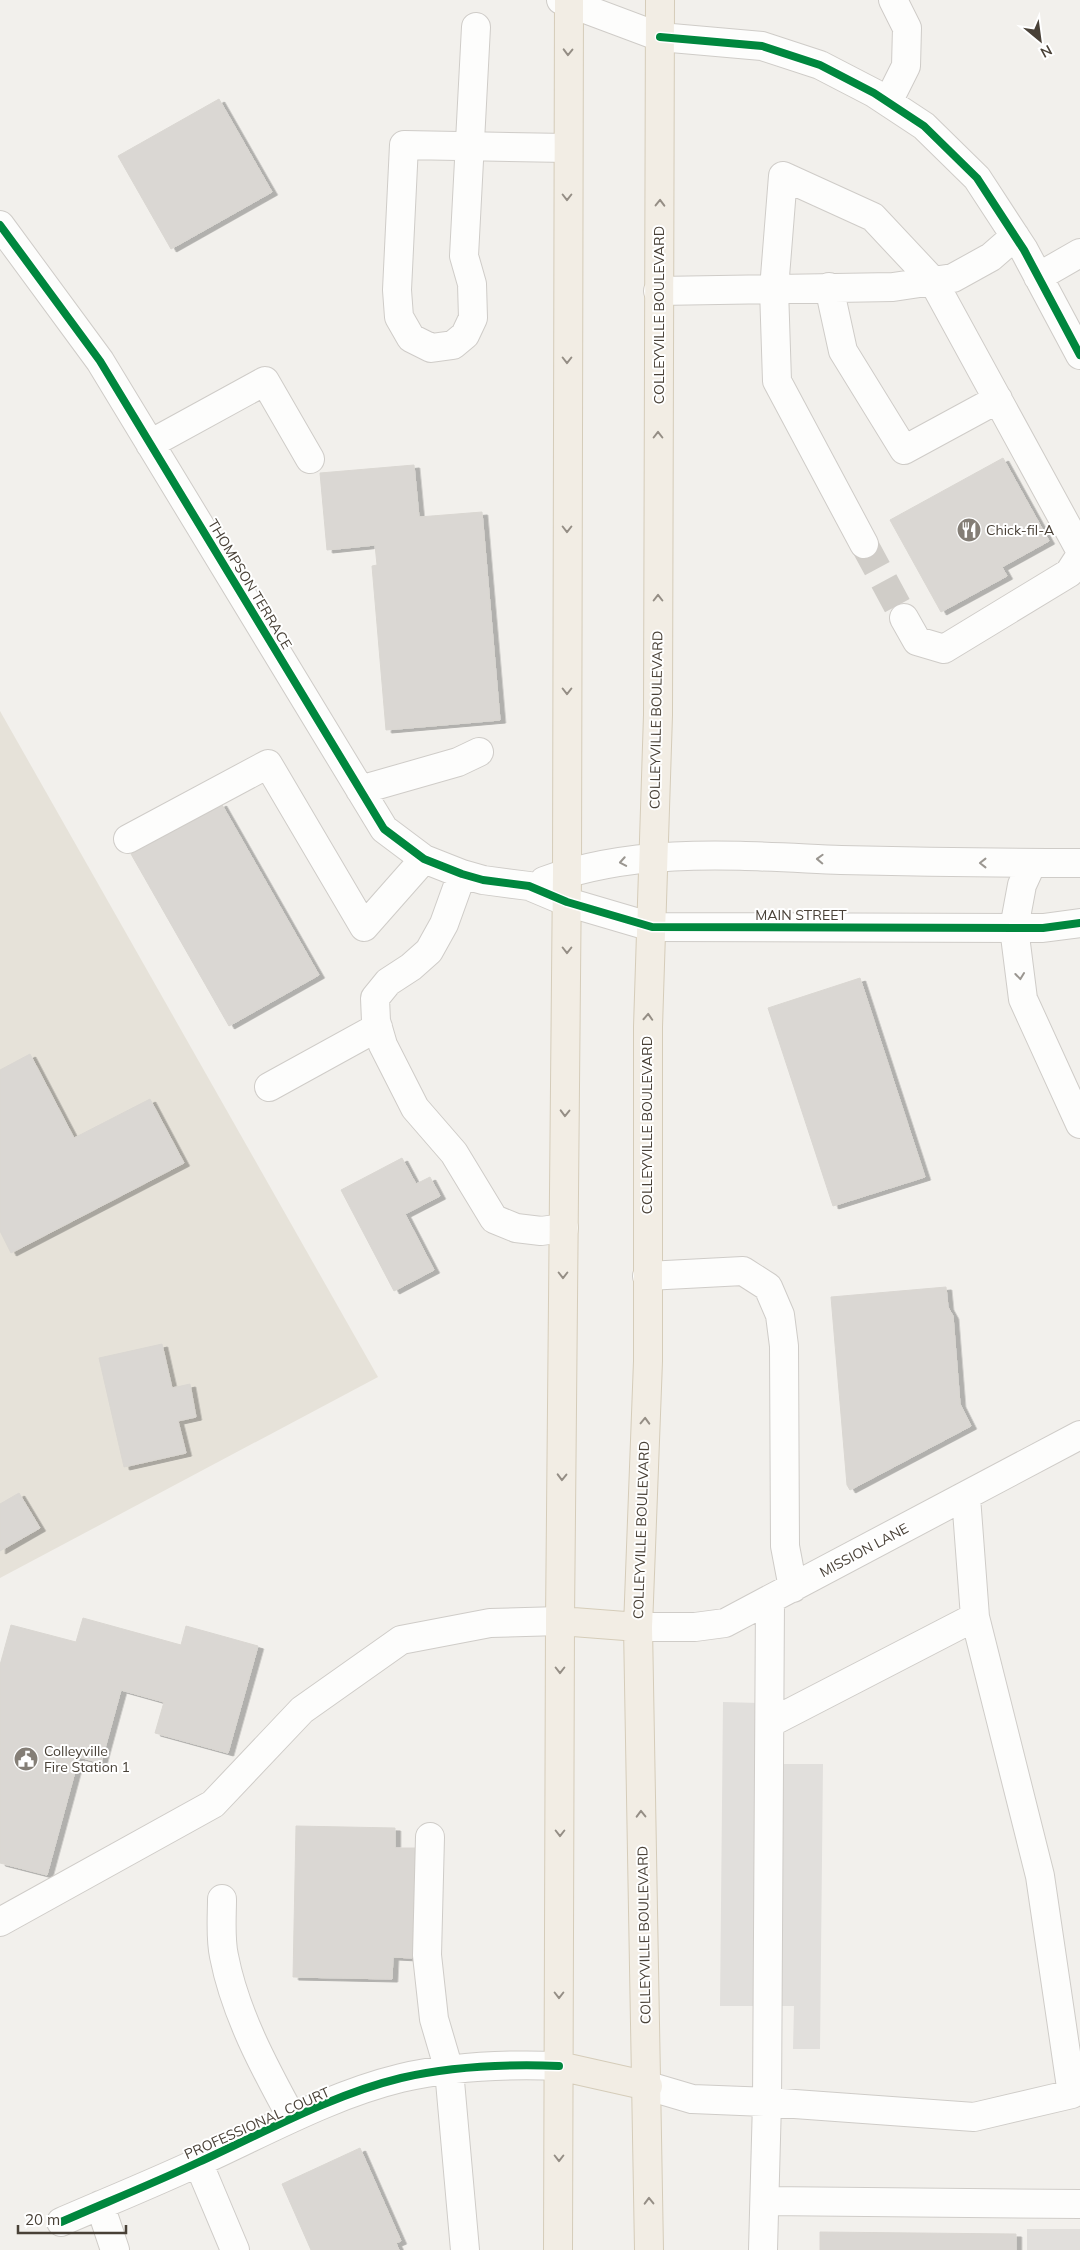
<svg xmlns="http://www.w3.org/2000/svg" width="1080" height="2250" viewBox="0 0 1080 2250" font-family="Mulish,sans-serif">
<defs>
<filter id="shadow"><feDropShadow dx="5.5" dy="3" stdDeviation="0" flood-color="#0004"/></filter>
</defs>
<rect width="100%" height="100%" fill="#f2f0ec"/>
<path fill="#e6e2d9" d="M0,711L378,1377L0,1578Z"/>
<path fill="#e1dfdc" d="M723,1702L759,1703L758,1764H823L820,2049H793L794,2006H720Z
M1027,2229H1080V2250H1027Z"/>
<path fill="#dad7d3" stroke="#dad7d2" filter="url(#shadow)" d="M219,99L272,192L171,249L118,156Z
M1003,458L1049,541L1002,567L1007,576L941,612L890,520Z
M414,465L419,517L482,512L500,720L386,730L372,566L377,565L375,545L327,550L320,473Z
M221,803L319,975L229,1026L131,854Z
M860,978L925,1177L833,1206L768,1008Z
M30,1054L74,1138L150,1099L184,1163L11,1253L0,1231V1070Z
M402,1158L416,1184L430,1177L440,1196L405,1214L434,1270L394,1291L341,1190Z
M946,1287L948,1307L953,1316L960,1404L971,1426L850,1490L847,1485L831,1297Z
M162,1344L172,1388L190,1384L196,1417L178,1421L186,1453L124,1467L99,1358Z
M19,1493L40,1528L0,1551V1504Z
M83,1618L181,1645L186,1626L258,1646L228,1753L155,1733L164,1702L121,1690L101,1763L79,1757L47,1875L0,1863V1665L11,1625L76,1642Z
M296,1826L395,1828V1848H415L412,1958L393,1957L392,1979L293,1977Z
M360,2148L401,2241L396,2243L399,2250H311L282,2184Z
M820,2232L1016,2234V2250H820Z"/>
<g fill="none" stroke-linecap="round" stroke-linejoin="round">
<path stroke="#d0cdc8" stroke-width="28" stroke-dasharray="28 14" stroke-linecap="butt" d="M864,544L904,618"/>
<defs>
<path id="minor" d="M561,0L660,37L762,46L820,65L874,93L924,126L977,178L1024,250L1080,355
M476,27L464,256L472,284L473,318L465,335L453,345L431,348L411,338L399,317L397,290L404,145C458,146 513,147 567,148
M888,102L906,66L907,28L893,0
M0,225L100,361L384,829L424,859L462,874L483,880L529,886L567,902L652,927L1043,928L1080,923
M1038,277L1080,253
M829,287L843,351L904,450L998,399
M658,291L893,287L953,278L991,257L1015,236
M150,444L265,381L310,459
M864,544L777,381L774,289L783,176L873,217L933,281L1080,550
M904,618L917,641L944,649L1069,573L1080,556
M360,790L458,762L479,752
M128,839L268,764L364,927L424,859
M1032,863L1022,885L1014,928L1023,999L1080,1124
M462,874L444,924L429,951L411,967L388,982L375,998L376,1021L383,1045L415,1108L454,1153L494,1219L516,1228L541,1231L564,1228
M544,881C639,846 742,856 841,860C921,862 1000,863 1080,863
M269,1087L378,1027
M647,1276L743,1271L768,1287L780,1315L784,1346L785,1546L793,1588
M966,1497L975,1617
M638,1627H695L725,1623L1080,1435
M430,1837L427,1955L434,2019L449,2070L465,2250
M222,1899C222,1917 220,1938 224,1956C235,2013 264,2067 292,2118
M0,1922L213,1804L302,1710L401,1640L490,1623L560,1621
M648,2086L692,2099L767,2102L974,2117L1072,2094L1040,1876L975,1617L770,1723
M198,2162L235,2250
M766,2201L1080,2204
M100,2205L115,2250
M61,2222C107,2202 154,2183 199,2162C265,2132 331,2095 401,2078C453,2066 506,2064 559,2066
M763,2250L767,2102L770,1600"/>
<path id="major" d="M560,1621L638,1627
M559,2066L648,2086
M558,2250L560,1621L567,872L569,0
M649,2250L638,1627L648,1361V1027L658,715L660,0"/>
</defs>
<use href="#minor" stroke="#cfccc8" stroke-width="30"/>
<use href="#major" stroke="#d5ccb9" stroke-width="30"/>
<use href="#minor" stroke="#fdfdfc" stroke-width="28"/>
<use href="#major" stroke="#f2ede4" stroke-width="28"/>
<defs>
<path id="cycleway" d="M660,37L762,46L820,65L874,93L924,126L977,178L1024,250L1080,355
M0,225L100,361L384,829L424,859L462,874L483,880L529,886L567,902L652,927L1043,928L1080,923
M61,2222C107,2202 154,2183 199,2162C265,2132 331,2095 401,2078C453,2066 506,2064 559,2066"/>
</defs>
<use href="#cycleway" stroke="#fff" stroke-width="11"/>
<use href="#cycleway" stroke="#00873e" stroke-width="8"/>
</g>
<defs><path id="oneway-chevron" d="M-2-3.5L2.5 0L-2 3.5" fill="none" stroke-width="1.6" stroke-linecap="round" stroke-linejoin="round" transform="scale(1.25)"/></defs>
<g stroke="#958e85">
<use href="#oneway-chevron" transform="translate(568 52) rotate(91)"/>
<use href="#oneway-chevron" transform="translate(567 197) rotate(90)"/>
<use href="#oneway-chevron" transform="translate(660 203) rotate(-89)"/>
<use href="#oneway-chevron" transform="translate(567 360) rotate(90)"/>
<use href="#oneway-chevron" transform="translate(658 435) rotate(-90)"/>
<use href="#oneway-chevron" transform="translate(567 529) rotate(90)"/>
<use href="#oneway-chevron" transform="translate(658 598) rotate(-90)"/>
<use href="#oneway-chevron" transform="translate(567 691) rotate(90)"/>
<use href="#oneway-chevron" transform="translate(567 950) rotate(90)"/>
<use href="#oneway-chevron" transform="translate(648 1017) rotate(-87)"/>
<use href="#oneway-chevron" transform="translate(565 1113) rotate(91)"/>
<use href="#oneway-chevron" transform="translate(563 1275) rotate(90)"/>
<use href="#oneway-chevron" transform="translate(645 1421) rotate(-88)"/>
<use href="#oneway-chevron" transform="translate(562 1477) rotate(91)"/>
<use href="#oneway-chevron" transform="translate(560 1670) rotate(90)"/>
<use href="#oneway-chevron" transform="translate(641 1814) rotate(-91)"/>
<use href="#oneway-chevron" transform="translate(560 1833) rotate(90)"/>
<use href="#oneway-chevron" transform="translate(559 1995) rotate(90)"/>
<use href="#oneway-chevron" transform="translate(559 2158) rotate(90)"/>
<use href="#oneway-chevron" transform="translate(649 2201) rotate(-91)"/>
</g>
<g stroke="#9a9690">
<use href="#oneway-chevron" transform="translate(820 859) rotate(-178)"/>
<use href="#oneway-chevron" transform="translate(623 862) rotate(170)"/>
<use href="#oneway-chevron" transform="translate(983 863) rotate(180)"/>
<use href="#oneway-chevron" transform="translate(1020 976) rotate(83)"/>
</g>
<defs>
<symbol id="restaurant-disc" viewBox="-11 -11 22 22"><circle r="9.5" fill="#847e76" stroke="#fff"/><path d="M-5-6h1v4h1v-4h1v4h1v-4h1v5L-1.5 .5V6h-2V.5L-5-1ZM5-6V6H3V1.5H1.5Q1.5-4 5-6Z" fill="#fff"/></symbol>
<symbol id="civic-disc" viewBox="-11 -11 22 22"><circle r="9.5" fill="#847e76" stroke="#fff"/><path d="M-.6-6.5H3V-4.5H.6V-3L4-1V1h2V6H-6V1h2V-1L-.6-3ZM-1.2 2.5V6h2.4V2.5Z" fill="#fff"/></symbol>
</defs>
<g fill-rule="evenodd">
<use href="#restaurant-disc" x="955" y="516" width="28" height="28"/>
<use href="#civic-disc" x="12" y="1745" width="28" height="28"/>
</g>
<g text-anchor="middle" stroke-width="4" stroke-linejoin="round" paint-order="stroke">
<g font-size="14" fill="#494137" stroke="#fff">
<text transform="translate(659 315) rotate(-90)" y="5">COLLEYVILLE BOULEVARD</text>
<text transform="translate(250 584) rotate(59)" y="5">THOMPSON TERRACE</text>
<text transform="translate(656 720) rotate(-89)" y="5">COLLEYVILLE BOULEVARD</text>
<text x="801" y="920">MAIN STREET</text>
<text transform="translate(647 1125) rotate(-90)" y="5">COLLEYVILLE BOULEVARD</text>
<text transform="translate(641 1530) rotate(-88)" y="5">COLLEYVILLE BOULEVARD</text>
<text transform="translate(864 1550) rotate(-28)" y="5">MISSION LANE</text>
<text transform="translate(644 1935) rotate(-91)" y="5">COLLEYVILLE BOULEVARD</text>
<text transform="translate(257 2123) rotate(-24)" y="5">PROFESSIONAL COURT</text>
</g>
<g font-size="14" fill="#494137" stroke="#fff" text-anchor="start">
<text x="986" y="535">Chick-fil-A</text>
<text x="44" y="1756">Colleyville<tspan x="44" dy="16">Fire Station 1</tspan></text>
</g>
</g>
<g transform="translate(1040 40) rotate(151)" stroke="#ffffff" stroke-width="4" paint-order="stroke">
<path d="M0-4L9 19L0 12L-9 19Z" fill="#494137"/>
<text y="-8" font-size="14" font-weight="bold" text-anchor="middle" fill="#494137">N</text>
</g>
<path d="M18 2225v8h108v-8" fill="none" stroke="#494137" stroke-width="2.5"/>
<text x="25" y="2225" font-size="15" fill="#494137" stroke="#ffffff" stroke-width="4" paint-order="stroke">20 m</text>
</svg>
